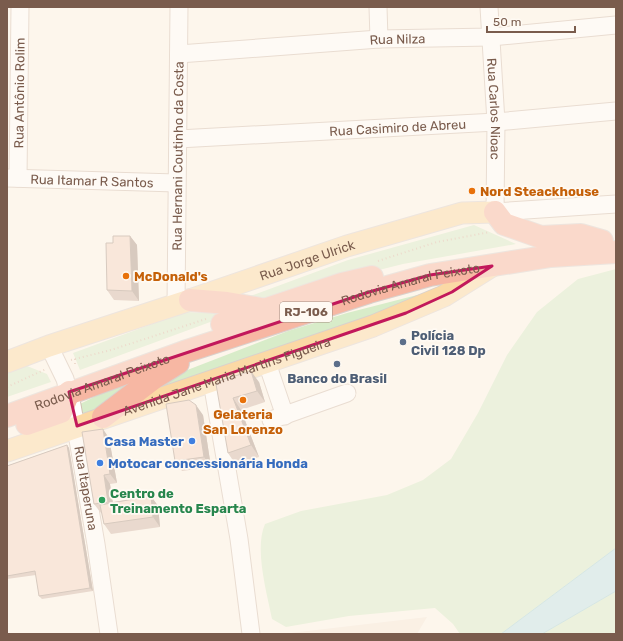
<svg xmlns="http://www.w3.org/2000/svg" width="623" height="641" viewBox="0 0 623 641" font-family="Rubik,sans-serif">
<rect width="100%" height="100%" fill="#fdf6ec"/>
<path fill="#f5e8da" d="M427,617L417,634H282Z"/>
<path fill="#d8ecc9" d="M474,225L516,244L403,264L347,278L264,304L232,300L253,295L348,260Z
M616,269V548L501,634H460L453,624L435,608L349,616L286,627L272,619C267,593 254,549 265,524L301,511L387,495L423,480L451,459L478,413L507,355L537,312L578,279Z
M425,293L426,300L144,394L177,374L288,331L347,313Z
M185,312L232,314L80,370L73,353Z
M27,366L47,374L51,382L7,397V372Z
M134,382L106,408L82,418L78,405L96,396Z
M616,591V634H542Z"/>
<path fill="#bfe3e8" stroke="#a5d3da" d="M616,548V591L542,634H501Z"/>
<g fill="none" stroke-linecap="round" stroke-linejoin="round">
<defs>
<g id="minor">
<path d="M378,7L379,39"/>
<path id="s1" d="M489,7L496,122L495,212L616,204"/>
<path id="s2" d="M179,54L379,39L491,37L616,25"/>
<path id="s3" d="M178,139L496,122L616,111"/>
<path id="s4" d="M7,178L176,183"/>
<path id="s5" d="M18,178L20,7"/>
<path id="s6" d="M176,305L179,7"/>
<path id="s7" d="M49,346L65,379L72,405L96,544L109,634"/>
<path d="M267,363L285,416"/>
<path d="M212,382L239,539L251,634"/>
<path d="M271,420L347,393"/>
</g>
<g id="major">
<path id="s8" d="M7,362L49,346L190,300L347,246L462,213L495,212"/>
<path id="s9" d="M7,451L373,326L444,296L492,266"/>
</g>
<g id="highway">
<path d="M495,212L504,224L541,237L581,235L602,241"/>
<path d="M190,300L227,303L261,309"/>
<path d="M222,324L342,284L372,277"/>
<path id="s10" d="M7,416L184,352L369,292L430,275L551,256L616,252"/>
<path d="M103,417L154,378L178,363"/>
<path d="M27,424L61,412L69,392"/>
</g>
</defs>
<use href="#minor" stroke="#d1beb0" stroke-width="19"/>
<use href="#major" stroke="#dad1cd" stroke-width="23"/>
<use href="#highway" stroke="#dad1cd" stroke-width="24"/>
<path stroke="#d9b8a5" stroke-width="2" stroke-dasharray="1 3" stroke-linecap="butt" d="M378,261L437,242L490,232
M75,359L111,350L206,319
M71,360L75,359V365
M7,387L46,369"/>
<use href="#minor" stroke="#fff" stroke-width="17"/>
<use href="#major" stroke="#fbd9a5" stroke-width="21"/>
<use href="#highway" stroke="#f7b7a3" stroke-width="22"/>
</g>
<path fill="#d1b7a8" d="M130,236L137,245L139,301L114,300L107,290L113,243Z
M222,380L259,382L265,402L241,410L259,457L236,465L228,453Z
M203,415L211,467L182,471L175,461Z
M109,438L117,483L110,484L113,502L151,496L158,506L160,527L111,534L104,524L102,513H101L94,504Z
M67,445L69,448L93,591L42,599L39,596L36,575L7,579V466Z"/>
<path fill="#aa9588" d="M130,236L137,245L139,301L132,291Z
M251,371L259,382L265,402L257,391Z
M233,398L241,410L259,457L251,445Z
M196,405L203,415L211,467L204,457Z
M103,429L109,438L117,483L110,474Z
M67,445L69,448L93,591L90,588Z
M104,475L110,484L114,511L108,502Z
M151,496L158,506L160,527L153,517Z"/>
<path fill="#f3d5c3" stroke="#aa9588" d="M113,236H130L132,291L107,290L106,243H113Z
M251,371L257,391L233,398L251,445L228,453L216,384L222,380Z
M189,400L196,405L204,457L175,461L166,404Z
M103,429L110,474L104,475L108,502L94,504L82,432Z
M67,445L90,588L39,596L35,571L7,576V466Z
M151,496L153,517L104,524L100,505Z"/>
<path d="M0 0H623V641H0ZM492,266L452,292L406,313L77,426L69,392L369,292L430,275Z" fill="#fdf6ec" fill-opacity=".55" fill-rule="evenodd"/>
<path fill="none" stroke="#c2185b" stroke-width="3" stroke-linejoin="round" d="M492,266L452,292L406,313L77,426L69,392L369,292L430,275Z"/>
<g fill="#e8710a" stroke="#fffaf3" stroke-width="1.5">
<circle cx="472" cy="191" r="4"/>
<circle cx="126" cy="276" r="4"/>
<circle cx="243" cy="400" r="4"/>
</g>
<g fill="#5c6f8a" stroke="#fffaf3" stroke-width="1.5">
<circle cx="403" cy="342" r="4"/>
<circle cx="337" cy="364" r="4"/>
</g>
<g fill="#3f7fe0" stroke="#fffaf3" stroke-width="1.5">
<circle cx="192" cy="441" r="4"/>
<circle cx="100" cy="463" r="4"/>
</g>
<circle fill="#2e9e5b" stroke="#fffaf3" stroke-width="1.5" cx="102" cy="500" r="4"/>
<g text-anchor="middle" stroke-width="3.5" stroke-linejoin="round" paint-order="stroke">
<rect fill="#fffaf3" stroke="#a28b7f" stroke-width="1" x="280" y="302" width="52" height="20" rx="3"/>
<g font-size="12" font-weight="bold" fill="#7a5c4d">
<text x="306" y="316">RJ-106</text>
</g>
<g font-size="13" fill="#7a5c4d" stroke="#fffaf3">
<text dy="5" stroke="none"><textPath href="#s2" startOffset="219">Rua Nilza</textPath></text>
<text dy="5" stroke="none"><textPath href="#s5" startOffset="85">Rua Antônio Rolim</textPath></text>
<text dy="5" stroke="none"><textPath href="#s1" startOffset="102">Rua Carlos Nioac</textPath></text>
<text dy="5" stroke="none"><textPath href="#s3" startOffset="220">Rua Casimiro de Abreu</textPath></text>
<text dy="5" stroke="none"><textPath href="#s6" startOffset="149">Rua Hernani Coutinho da Costa</textPath></text>
<text dy="5" stroke="none"><textPath href="#s4" startOffset="85">Rua Itamar R Santos</textPath></text>
<text dy="5" stroke="none"><textPath href="#s8" startOffset="317">Rua Jorge Ulrick</textPath></text>
<text dy="5" stroke="none"><textPath href="#s10" startOffset="425">Rodovia Amaral Peixoto</textPath></text>
<text dy="5" stroke="none"><textPath href="#s9" startOffset="232">Avenida Jane Maria Martins Figueira</textPath></text>
<text dy="5" stroke="none"><textPath href="#s10" startOffset="101">Rodovia Amaral Peixoto</textPath></text>
<text dy="5" stroke="none"><textPath href="#s7" startOffset="148">Rua Itaperuna</textPath></text>
</g>
<g font-size="13" font-weight="bold" fill="#c56008" stroke="#fffaf3" text-anchor="start">
<text x="480" y="196">Nord Steackhouse</text>
<text x="134" y="281">McDonald's</text>
<text x="243" y="419" text-anchor="middle">Gelateria<tspan x="243" dy="15">San Lorenzo</tspan></text>
</g>
<g font-size="13" font-weight="bold" fill="#4e5e75" stroke="#fffaf3" text-anchor="start">
<text x="411" y="340">Polícia<tspan x="411" dy="15">Civil 128 Dp</tspan></text>
<text x="337" y="383" text-anchor="middle">Banco do Brasil</text>
</g>
<g font-size="13" font-weight="bold" fill="#366cbe" stroke="#fffaf3" text-anchor="end">
<text x="184" y="446">Casa Master</text>
<text x="108" y="468" text-anchor="start">Motocar concessionária Honda</text>
</g>
<g font-size="13" font-weight="bold" fill="#27864d" stroke="#fffaf3" text-anchor="start">
<text x="110" y="498">Centro de<tspan x="110" dy="15">Treinamento Esparta</tspan></text>
</g>
</g>
<rect width="623" height="641" fill="none" stroke="#7a5c4d" stroke-width="16"/>
<path d="M487 26v6h88v-6" fill="none" stroke="#7a5c4d" stroke-width="2"/>
<text x="493" y="26" font-size="12" fill="#7a5c4d" stroke="#fffaf3" stroke-width="3" paint-order="stroke">50 m</text>
</svg>
